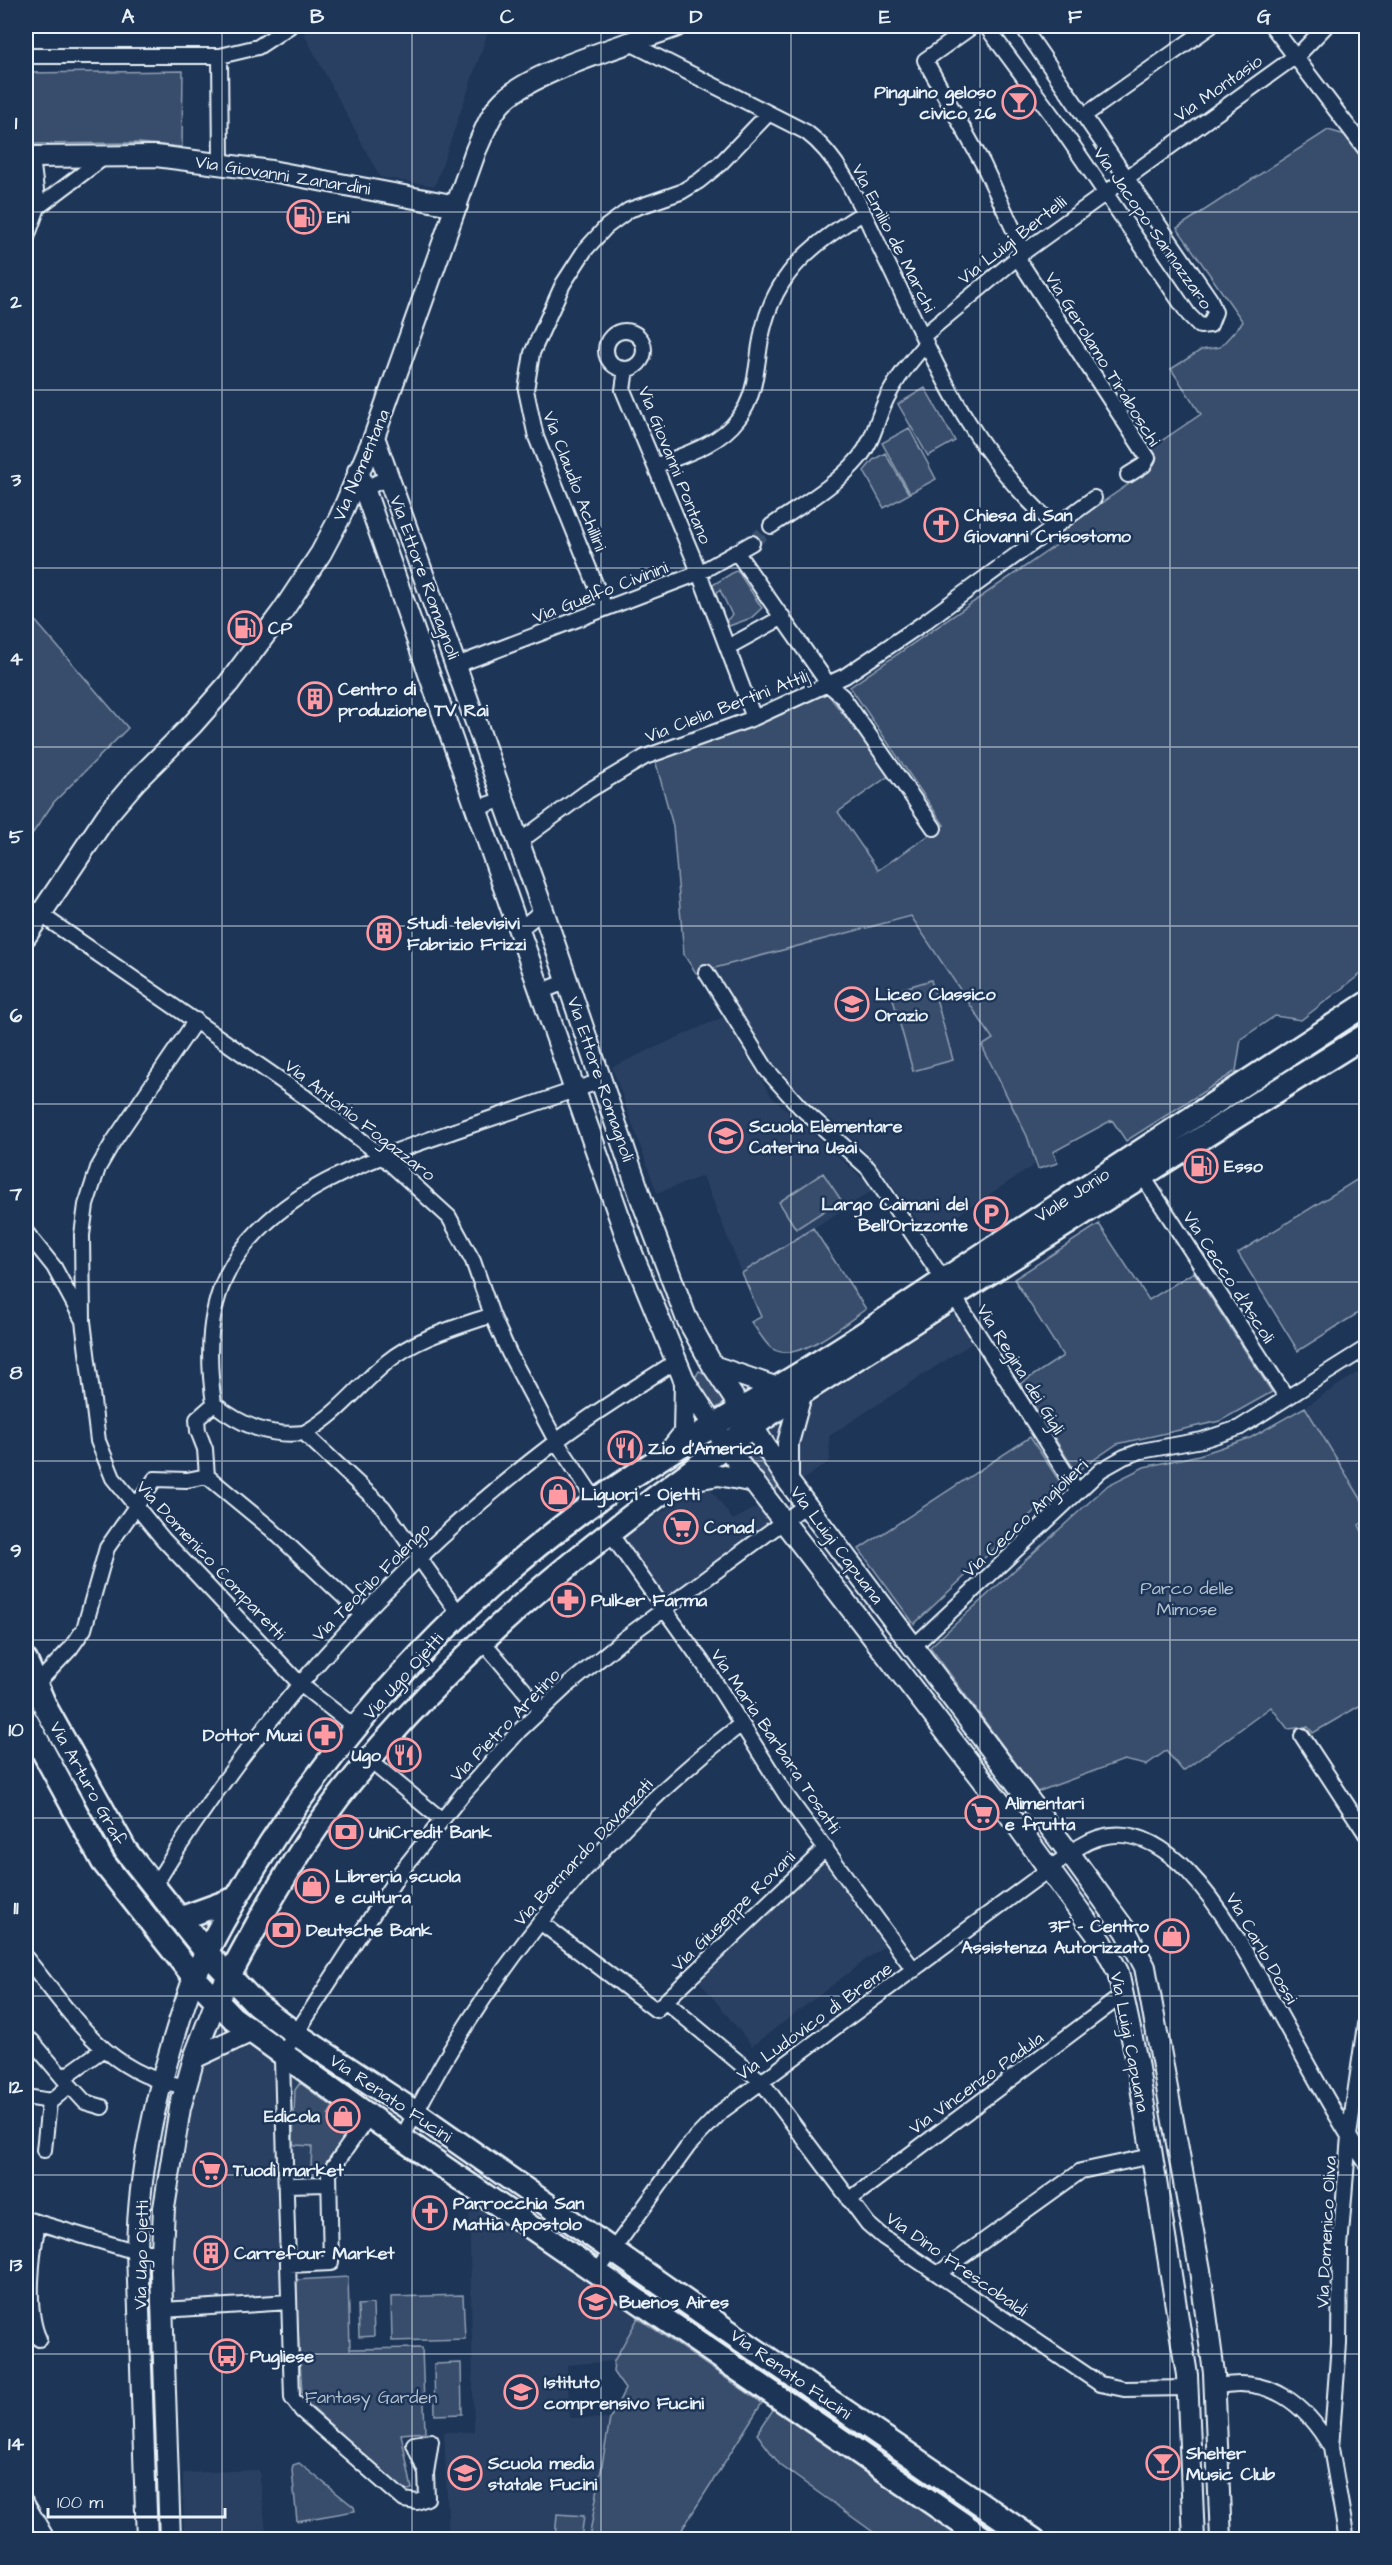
<svg xmlns="http://www.w3.org/2000/svg" width="1392" height="2565" viewBox="0 0 1392 2565" font-family="'Architects Daughter',sans-serif">
<rect width="100%" height="100%" fill="#1d3557"/>
<filter id="ink" filterUnits="userSpaceOnUse"><feTurbulence type="fractalNoise" baseFrequency=".0167" numOctaves="2"/><feDisplacementMap in="SourceGraphic" scale="12" xChannelSelector="R" yChannelSelector="G"/><feConvolveMatrix kernelMatrix="1 2 1 2 8 2 1 2 1" color-interpolation-filters="sRGB"/></filter>
<g filter="url(#ink)">
<path fill="#2a4162" d="M310,26H490L435,186L380,177L304,34Z
M911,916L993,1039L982,1047L1027,1136L1036,1164L925,1236L919,1227V1222L870,1156L838,1125L801,1098L771,1062L711,969Z
M723,1017L772,1097L865,1181L872,1191L742,1273L703,1176L657,1193L612,1067Z
M959,1310L978,1339L829,1436L830,1461L795,1485L762,1435Z
M1366,1367V1507L1305,1407Z
M703,1484H707L733,1520L761,1505L773,1522L665,1604L621,1540Z
M822,1859L884,1946L752,2046L696,1977Z
M219,2015L366,2117L325,2174H293L295,2301L165,2305L164,2256L188,2091Z
M469,2200L638,2318L614,2361L567,2365L570,2418L610,2419L589,2539H449L444,2432H474Z
M259,2470L267,2539H184L183,2473Z"/>
<path fill="#374d6c" stroke="#909fb2" stroke-width="1.5" d="M183,71L182,147L139,143L26,144V73Z
M1328,130L1352,137L1366,159V970L1301,1020L1275,1016L1241,1039L1236,1071L1126,1141L1112,1120L1053,1152L1058,1163L1038,1169L1027,1136L982,1046L993,1039L911,916L696,973L684,955L673,826L654,756L743,728L827,693L890,775L838,812L878,870L944,825L850,687L1062,541L1055,535L1149,470L1157,457L1151,448L1201,414L1171,369L1201,350L1220,347L1243,322L1177,228Z
M925,388L955,441L928,456L898,404Z
M909,428L936,479L910,493L882,443Z
M885,453L909,494L884,508L864,471L873,460Z
M737,570L762,608L751,618L729,626L726,621L732,615L720,590L715,594L711,586Z
M26,610L128,728L54,802L26,843Z
M931,980L953,1060L913,1071L891,992Z
M823,1173L841,1200L796,1229L779,1202Z
M1366,1174V1308L1298,1351L1238,1253Z
M1099,1224L1149,1300L1194,1272L1272,1392L1220,1421L1117,1444L1076,1472L1020,1384L1063,1356L1014,1279Z
M813,1228L866,1309C845,1323 797,1366 771,1348C764,1342 757,1329 751,1322L761,1317L742,1273Z
M699,1371L704,1373L725,1403L711,1411L695,1378Z
M1305,1407L1366,1507V1520L1359,1525L1366,1540V1702L1313,1733L1308,1727L1288,1729L1271,1707L1183,1771L1166,1751L1146,1765L1124,1760L1037,1792L930,1647L1108,1485L1144,1467L1199,1455L1250,1438Z
M1030,1437L1062,1485L914,1624L859,1549Z
M756,1448L779,1484L776,1489H771L743,1457Z
M300,2083L333,2107L328,2115L344,2126L350,2119L356,2122L323,2168L311,2167L312,2146L295,2145L293,2143L295,2090Z
M348,2277L350,2349L422,2348L425,2432L401,2434L412,2489L404,2491L309,2405L302,2393L295,2280Z
M463,2295L465,2339L392,2341L391,2297Z
M373,2304L374,2336L359,2337L358,2305Z
M638,2318L762,2403L676,2539H589L610,2419L625,2389L613,2372L614,2361Z
M461,2363L462,2414L435,2415L434,2364Z
M774,2408L967,2539H883L780,2465L757,2434Z
M299,2463L354,2507L355,2511L297,2521L292,2470L293,2465Z
M557,2514L584,2516L581,2539H555Z"/>
<g fill="none" stroke-linecap="round" stroke-linejoin="round">
<path stroke="#3b516f" stroke-width="14" stroke-dasharray="14 7" stroke-linecap="butt" d="M752,543L771,526"/>
<defs>
<path id="street" d="M973,26L925,60L983,164L1024,252
M986,26L1054,118L1189,315L1200,326L1210,325L1215,312L1210,299L1022,26
M1272,26L1366,150
M630,43L806,132C845,161 864,216 885,258C935,360 968,449 1055,526
M26,56H220
M1085,115L1211,26
M221,164L220,56L258,47L290,26
M38,207L106,156
M26,240L38,207L32,157
M1017,257L1148,458L1144,465L1128,475
M606 350a19 19 0 1 1 38 0a19 19 0 1 1-38 0Z
M923,336L1024,252L1300,53L1326,26
M626,369L623,390L693,557L754,718
M655,466C683,455 719,445 738,419C755,398 756,371 760,345C770,278 808,246 863,213
M365,489L378,482L391,481
M771,526C800,506 836,486 859,458C875,439 877,416 888,396C898,376 912,360 926,343
M737,553L829,685L842,696L934,828
M605,608L536,437L526,390L532,353L563,284L585,250L606,227L629,210L681,192L699,181L720,164L768,114
M728,647L783,617
M457,665L699,573L752,543
M477,808L504,799
M519,842L588,791L645,757L754,718L845,676L922,624L1094,498
M40,914L305,1097L382,1156L449,1217L473,1261L492,1315L509,1353L556,1441L596,1501
M519,930L543,910
M706,972L767,1070L800,1107L868,1168L943,1279
M540,992L568,981
M196,1020L113,1142L98,1168L86,1205L82,1235L83,1321L98,1441L113,1478L163,1539L300,1684L356,1728
M1142,1175L1287,1398
M26,1232L54,1267L82,1319
M954,1296L1077,1491
M214,1404C241,1425 268,1437 304,1433L383,1507L459,1614
M304,1433C338,1415 358,1386 387,1362C416,1338 457,1327 492,1315
M609,1532L705,1666L786,1795L914,1970
M361,1613L270,1528L207,1476L205,1449L198,1431L197,1419L214,1404C207,1355 207,1307 233,1263C281,1185 382,1156 463,1128C509,1112 555,1097 601,1081
M481,1639L541,1710
M914,1646L1101,1470L1124,1457L1141,1451L1202,1440L1239,1428L1366,1348
M26,1695L70,1649L84,1629L107,1548L155,1479L187,1480L207,1476
M1302,1736L1366,1834
M369,1760L442,1820
M153,1888C260,1713 392,1567 554,1443C592,1413 635,1388 675,1362
M540,1922L656,2010L826,1848
M26,1958C72,2014 108,2077 186,2086
M665,2001L761,2081L868,2224L883,2237L1100,2384L1124,2389L1187,2388
M32,2041L63,2078
M102,2050L63,2078L85,2102L102,2107
M26,2097L51,2101
M402,2138C418,2109 433,2079 450,2051C526,1926 625,1814 740,1725
M44,2150L49,2103L69,2086
M287,2185L328,2184
M849,2200L1124,1994
M26,2219L137,2252H161
M38,2222C32,2254 25,2310 39,2339
M289,2265L331,2263L329,2173L369,2116
M597,2272L689,2145L722,2111L1079,1847C1171,1789 1244,1952 1279,2013C1307,2063 1334,2115 1366,2163
M939,2273L1081,2171L1152,2156
M163,2310L289,2302
M1215,2387C1268,2374 1306,2404 1331,2448
M426,2473L414,2444L431,2441L426,2473L427,2498L417,2502L404,2500L302,2411L292,2398L282,2060L286,2049L399,1874L462,1795L519,1731L567,1686L625,1638L806,1505
M26,2502L48,2540
M1347,2540L1331,2448L1339,2344L1340,2247L1349,2136L1366,2018"/>
<path id="secondary" d="M26,157L156,156L271,171L457,206
M374,437L543,910L642,1201L686,1317L713,1366L788,1481L1070,1854L1126,1931L1145,1967L1200,2270L1214,2373L1221,2540
M358,471L632,1253L685,1382L734,1457L1006,1810L1102,1942L1118,1972L1137,2062L1187,2375L1194,2540
M26,936L107,815L136,781L192,725L229,683L282,612L321,553L340,517L374,437L476,150C484,133 490,114 503,101C534,70 633,43 677,26
M713,1366L778,1388
M669,1452L684,1433L685,1382
M788,1481V1443L801,1395
M678,1482L719,1475L754,1482
M194,2058L250,2032
M147,2540L137,2252C138,2158 163,2065 194,1977
M170,2540L161,2272L164,2208L180,2108L194,2058L216,2001"/>
<path id="primary" d="M26,1661L46,1708L126,1851L206,1952L256,2004L296,2034L416,2113L741,2340L1034,2540
M26,1720L103,1862L194,1977L233,2018L369,2116L986,2540
M179,1919L234,1899
M194,1977C282,1797 422,1629 584,1510C671,1446 769,1396 860,1336C1028,1224 1197,1113 1366,1004
M216,2001C253,1931 290,1861 338,1798C456,1646 598,1537 753,1426C800,1392 852,1362 901,1330C1055,1230 1211,1132 1366,1035"/>
</defs>
<use href="#street" stroke="#e8f1f8" stroke-width="18"/>
<use href="#secondary" stroke="#e8f1f8" stroke-width="24"/>
<use href="#primary" stroke="#e8f1f8" stroke-width="27"/>
<use href="#street" stroke="#1d3557" stroke-width="14"/>
<use href="#secondary" stroke="#1d3557" stroke-width="20"/>
<use href="#primary" stroke="#1d3557" stroke-width="22"/>
</g>
</g>
<path fill="none" stroke="#e8f1f8" stroke-width="1.5" stroke-opacity="0.55" d="M222,26V2540M412,26V2540M601,26V2540M791,26V2540M980,26V2540M1170,26V2540M26,212H1366M26,390H1366M26,568H1366M26,747H1366M26,926H1366M26,1104H1366M26,1282H1366M26,1461H1366M26,1640H1366M26,1818H1366M26,1996H1366M26,2175H1366M26,2354H1366"/>
<defs>
<symbol id="bar-ring" viewBox="-11 -11 22 22"><circle r="9.5" fill="#1d3557" stroke="#ff9aa2" stroke-width="1.5"/><path d="M-6-5H6L.8 .8V4.5H3.5V6h-7V4.5H-.8V.8Z" fill="#ff9aa2"/></symbol>
<symbol id="fuel-ring" viewBox="-11 -11 22 22"><circle r="9.5" fill="#1d3557" stroke="#ff9aa2" stroke-width="1.5"/><path d="M-5.5-6h7V0h2V4h1.3V-2.5L3-4.5l.8-.8L6-3V5H2.5V1h-1V6h-7ZM-4.2-4.7v3.2H.2V-4.7Z" fill="#ff9aa2"/></symbol>
<symbol id="church-ring" viewBox="-11 -11 22 22"><circle r="9.5" fill="#1d3557" stroke="#ff9aa2" stroke-width="1.5"/><path d="M-1.2-6h2.4v3.5h3.3v2.4h-3.3V6h-2.4V-.1h-3.3v-2.4h3.3Z" fill="#ff9aa2"/></symbol>
<symbol id="building-ring" viewBox="-11 -11 22 22"><circle r="9.5" fill="#1d3557" stroke="#ff9aa2" stroke-width="1.5"/><path d="M-4-6H4V6H1V3H-1V6H-4ZM-2.5-4.3h1.7v1.8h-1.7ZM.8-4.3h1.7v1.8H.8ZM-2.5-1h1.7V.8h-1.7ZM.8-1h1.7V.8H.8Z" fill="#ff9aa2"/></symbol>
<symbol id="school-ring" viewBox="-11 -11 22 22"><circle r="9.5" fill="#1d3557" stroke="#ff9aa2" stroke-width="1.5"/><path d="M0-5L7-2L0 1L-7-2ZM-4 1L0 2.5L4 1V4Q0 6-4 4Z" fill="#ff9aa2"/></symbol>
<symbol id="parking-ring" viewBox="-11 -11 22 22"><circle r="9.5" fill="#1d3557" stroke="#ff9aa2" stroke-width="1.5"/><path d="M-3.5-5.5H1a3.5 3.5 0 0 1 0 7H-1V5.5H-3.5ZM-1-3.4V-.6H.8a1.4 1.4 0 0 0 0-2.8Z" fill="#ff9aa2"/></symbol>
<symbol id="restaurant-ring" viewBox="-11 -11 22 22"><circle r="9.5" fill="#1d3557" stroke="#ff9aa2" stroke-width="1.5"/><path d="M-5-6h1v4h1v-4h1v4h1v-4h1v5L-1.5 .5V6h-2V.5L-5-1ZM5-6V6H3V1.5H1.5Q1.5-4 5-6Z" fill="#ff9aa2"/></symbol>
<symbol id="shop-ring" viewBox="-11 -11 22 22"><circle r="9.5" fill="#1d3557" stroke="#ff9aa2" stroke-width="1.5"/><path d="M-5-2.5h2.3a2.7 3.5 0 0 1 5.4 0H5L5.5 6h-11ZM-1.5-2.5h3a1.5 2.3 0 0 0-3 0Z" fill="#ff9aa2"/></symbol>
<symbol id="supermarket-ring" viewBox="-11 -11 22 22"><circle r="9.5" fill="#1d3557" stroke="#ff9aa2" stroke-width="1.5"/><path d="M-6-5.5h2.5l.6 2H6L4.5 2H-2.5L-4.4-4H-6ZM-1.5 3.2a1.3 1.3 0 1 0 .1 0ZM3 3.2a1.3 1.3 0 1 0 .1 0Z" fill="#ff9aa2"/></symbol>
<symbol id="pharmacy-ring" viewBox="-11 -11 22 22"><circle r="9.5" fill="#1d3557" stroke="#ff9aa2" stroke-width="1.5"/><path d="M-2-6h4v4h4v4h-4v4h-4v-4h-4v-4h4Z" fill="#ff9aa2"/></symbol>
<symbol id="bank-ring" viewBox="-11 -11 22 22"><circle r="9.5" fill="#1d3557" stroke="#ff9aa2" stroke-width="1.5"/><path d="M-6-4H6V4H-6ZM0-2.3a2.3 2.3 0 1 0 0 4.6a2.3 2.3 0 1 0 0-4.6Z" fill="#ff9aa2"/></symbol>
<symbol id="bus-ring" viewBox="-11 -11 22 22"><circle r="9.5" fill="#1d3557" stroke="#ff9aa2" stroke-width="1.5"/><path d="M-5-6H5V4H4V6H2V4H-2V6H-4V4H-5ZM-3.5-4V0h7V-4ZM-3.5 1.2v1.5H-2V1.2ZM2 1.2v1.5H3.5V1.2Z" fill="#ff9aa2"/></symbol>
</defs>
<g fill-rule="evenodd">
<use href="#bar-ring" x="1000" y="83" width="38" height="38"/>
<use href="#fuel-ring" x="285" y="198" width="38" height="38"/>
<use href="#church-ring" x="922" y="506" width="38" height="38"/>
<use href="#fuel-ring" x="226" y="609" width="38" height="38"/>
<use href="#building-ring" x="296" y="680" width="38" height="38"/>
<use href="#building-ring" x="365" y="914" width="38" height="38"/>
<use href="#school-ring" x="833" y="985" width="38" height="38"/>
<use href="#school-ring" x="707" y="1117" width="38" height="38"/>
<use href="#fuel-ring" x="1182" y="1147" width="38" height="38"/>
<use href="#parking-ring" x="972" y="1195" width="38" height="38"/>
<use href="#restaurant-ring" x="606" y="1429" width="38" height="38"/>
<use href="#shop-ring" x="539" y="1475" width="38" height="38"/>
<use href="#supermarket-ring" x="662" y="1508" width="38" height="38"/>
<use href="#pharmacy-ring" x="549" y="1581" width="38" height="38"/>
<use href="#pharmacy-ring" x="306" y="1716" width="38" height="38"/>
<use href="#restaurant-ring" x="385" y="1736" width="38" height="38"/>
<use href="#supermarket-ring" x="963" y="1794" width="38" height="38"/>
<use href="#bank-ring" x="327" y="1813" width="38" height="38"/>
<use href="#shop-ring" x="293" y="1867" width="38" height="38"/>
<use href="#bank-ring" x="264" y="1911" width="38" height="38"/>
<use href="#shop-ring" x="1153" y="1917" width="38" height="38"/>
<use href="#shop-ring" x="324" y="2097" width="38" height="38"/>
<use href="#supermarket-ring" x="191" y="2151" width="38" height="38"/>
<use href="#church-ring" x="411" y="2194" width="38" height="38"/>
<use href="#building-ring" x="192" y="2234" width="38" height="38"/>
<use href="#school-ring" x="577" y="2283" width="38" height="38"/>
<use href="#bus-ring" x="208" y="2337" width="38" height="38"/>
<use href="#school-ring" x="502" y="2373" width="38" height="38"/>
<use href="#bar-ring" x="1144" y="2444" width="38" height="38"/>
<use href="#school-ring" x="446" y="2454" width="38" height="38"/>
</g>
<g text-anchor="middle" stroke-width="5" stroke-linejoin="round" paint-order="stroke">
<g font-size="18" fill="#e8f1f8" stroke="#1d3557">
<text transform="translate(1218 88) rotate(-35)" y="6">Via Montasio</text>
<text transform="translate(283 175) rotate(9)" y="6">Via Giovanni Zanardini</text>
<text transform="translate(1153 228) rotate(55)" y="6">Via Jacopo Sannazzaro</text>
<text transform="translate(894 238) rotate(63)" y="6">Via Emilio de Marchi</text>
<text transform="translate(1012 240) rotate(-38)" y="6">Via Luigi Bertelli</text>
<text transform="translate(1103 359) rotate(58)" y="6">Via Gerolamo Tiraboschi</text>
<text transform="translate(361 465) rotate(-67)" y="6">Via Nomentana</text>
<text transform="translate(675 465) rotate(68)" y="6">Via Giovanni Pontano</text>
<text transform="translate(575 481) rotate(69)" y="6">Via Claudio Achillini</text>
<text transform="translate(425 577) rotate(70)" y="6">Via Ettore Romagnoli</text>
<text transform="translate(600 592) rotate(-21)" y="6">Via Guelfo Civinini</text>
<text transform="translate(727 706) rotate(-21)" y="6">Via Clelia Bertini Attilj</text>
<text transform="translate(601 1079) rotate(71)" y="6">Via Ettore Romagnoli</text>
<text transform="translate(360 1120) rotate(38)" y="6">Via Antonio Fogazzaro</text>
<text transform="translate(1072 1195) rotate(-33)" y="6">Viale Jonio</text>
<text transform="translate(1229 1277) rotate(57)" y="6">Via Cecco d'Ascoli</text>
<text transform="translate(1021 1369) rotate(58)" y="6">Via Regina dei Gigli</text>
<text transform="translate(1025 1518) rotate(-43)" y="6">Via Cecco Angiolieri</text>
<text transform="translate(837 1545) rotate(53)" y="6">Via Luigi Capuana</text>
<text transform="translate(211 1560) rotate(47)" y="6">Via Domenico Comparetti</text>
<text transform="translate(371 1582) rotate(-45)" y="6">Via Teofilo Folengo</text>
<text transform="translate(403 1676) rotate(-48)" y="6">Via Ugo Ojetti</text>
<text transform="translate(505 1725) rotate(-46)" y="6">Via Pietro Aretino</text>
<text transform="translate(776 1741) rotate(56)" y="6">Via Maria Barbara Tosatti</text>
<text transform="translate(88 1783) rotate(61)" y="6">Via Arturo Graf</text>
<text transform="translate(583 1852) rotate(-47)" y="6">Via Bernardo Davanzati</text>
<text transform="translate(733 1911) rotate(-44)" y="6">Via Giuseppe Rovani</text>
<text transform="translate(1262 1948) rotate(60)" y="6">Via Carlo Dossi</text>
<text transform="translate(814 2021) rotate(-36)" y="6">Via Ludovico di Breme</text>
<text transform="translate(1130 2042) rotate(79)" y="6">Via Luigi Capuana</text>
<text transform="translate(976 2083) rotate(-36)" y="6">Via Vincenzo Padula</text>
<text transform="translate(391 2098) rotate(34)" y="6">Via Renato Fucini</text>
<text transform="translate(1326 2232) rotate(-87)" y="6">Via Domenico Oliva</text>
<text transform="translate(141 2255) rotate(-89)" y="6">Via Ugo Ojetti</text>
<text transform="translate(957 2264) rotate(35)" y="6">Via Dino Frescobaldi</text>
<text transform="translate(791 2374) rotate(35)" y="6">Via Renato Fucini</text>
</g>
<g font-size="18" font-weight="bold" fill="#e8f1f8" stroke="#1d3557" text-anchor="start">
<text x="996" y="98" text-anchor="end">Pinguino geloso<tspan x="996" dy="21">civico 26</tspan></text>
<text x="327" y="223">Eni</text>
<text x="964" y="521">Chiesa di San<tspan x="964" dy="21">Giovanni Crisostomo</tspan></text>
<text x="268" y="634">CP</text>
<text x="338" y="695">Centro di<tspan x="338" dy="21">produzione TV Rai</tspan></text>
<text x="407" y="929">Studi televisivi<tspan x="407" dy="21">Fabrizio Frizzi</tspan></text>
<text x="875" y="1000">Liceo Classico<tspan x="875" dy="21">Orazio</tspan></text>
<text x="749" y="1132">Scuola Elementare<tspan x="749" dy="21">Caterina Usai</tspan></text>
<text x="1224" y="1172">Esso</text>
<text x="968" y="1210" text-anchor="end">Largo Caimani del<tspan x="968" dy="21">Bell'Orizzonte</tspan></text>
<text x="648" y="1454">Zio d'America</text>
<text x="581" y="1500">Liguori - Ojetti</text>
<text x="704" y="1533">Conad</text>
<text x="591" y="1606">Pulker Farma</text>
<text x="302" y="1741" text-anchor="end">Dottor Muzi</text>
<text x="381" y="1761" text-anchor="end">Ugo</text>
<text x="1005" y="1809">Alimentari<tspan x="1005" dy="21">e frutta</tspan></text>
<text x="369" y="1838">UniCredit Bank</text>
<text x="335" y="1882">Libreria scuola<tspan x="335" dy="21">e cultura</tspan></text>
<text x="1149" y="1932" text-anchor="end">3F - Centro<tspan x="1149" dy="21">Assistenza Autorizzato</tspan></text>
<text x="306" y="1936">Deutsche Bank</text>
<text x="320" y="2122" text-anchor="end">Edicola</text>
<text x="233" y="2176">Tuodì market</text>
<text x="453" y="2209">Parrocchia San<tspan x="453" dy="21">Mattia Apostolo</tspan></text>
<text x="234" y="2259">Carrefour Market</text>
<text x="619" y="2308">Buenos Aires</text>
<text x="250" y="2362">Pugliese</text>
<text x="544" y="2388">Istituto<tspan x="544" dy="21">comprensivo Fucini</tspan></text>
<text x="1186" y="2459">Shelter<tspan x="1186" dy="21">Music Club</tspan></text>
<text x="488" y="2469">Scuola media<tspan x="488" dy="21">statale Fucini</tspan></text>
</g>
<g font-size="18" fill="#b3c0ce" stroke="#1d3557">
<text x="1187" y="1594">Parco delle<tspan x="1187" dy="21">Mimose</tspan></text>
<text x="371" y="2403">Fantasy Garden</text>
</g>
</g>
<rect width="1392" height="2565" fill="none" stroke="#1d3557" stroke-width="66"/>
<path d="M48 2508v9h177v-9" fill="none" stroke="#e8f1f8" stroke-width="3"/>
<text x="57" y="2508" font-size="18" fill="#e8f1f8" stroke="#1d3557" stroke-width="4.5" paint-order="stroke">100 m</text>
<rect x="33" y="33" width="1326" height="2499" fill="none" stroke="#e8f1f8" stroke-width="2"/>
<g font-size="20" text-anchor="middle" font-weight="bold" fill="#e8f1f8">
<text x="128" y="23">A</text>
<text x="317" y="23">B</text>
<text x="507" y="23">C</text>
<text x="696" y="23">D</text>
<text x="885" y="23">E</text>
<text x="1075" y="23">F</text>
<text x="1264" y="23">G</text>
<text x="16" y="129">1</text>
<text x="16" y="308">2</text>
<text x="16" y="486">3</text>
<text x="16" y="665">4</text>
<text x="16" y="843">5</text>
<text x="16" y="1022">6</text>
<text x="16" y="1200">7</text>
<text x="16" y="1379">8</text>
<text x="16" y="1557">9</text>
<text x="16" y="1736">10</text>
<text x="16" y="1914">11</text>
<text x="16" y="2093">12</text>
<text x="16" y="2271">13</text>
<text x="16" y="2450">14</text>
</g>
</svg>
